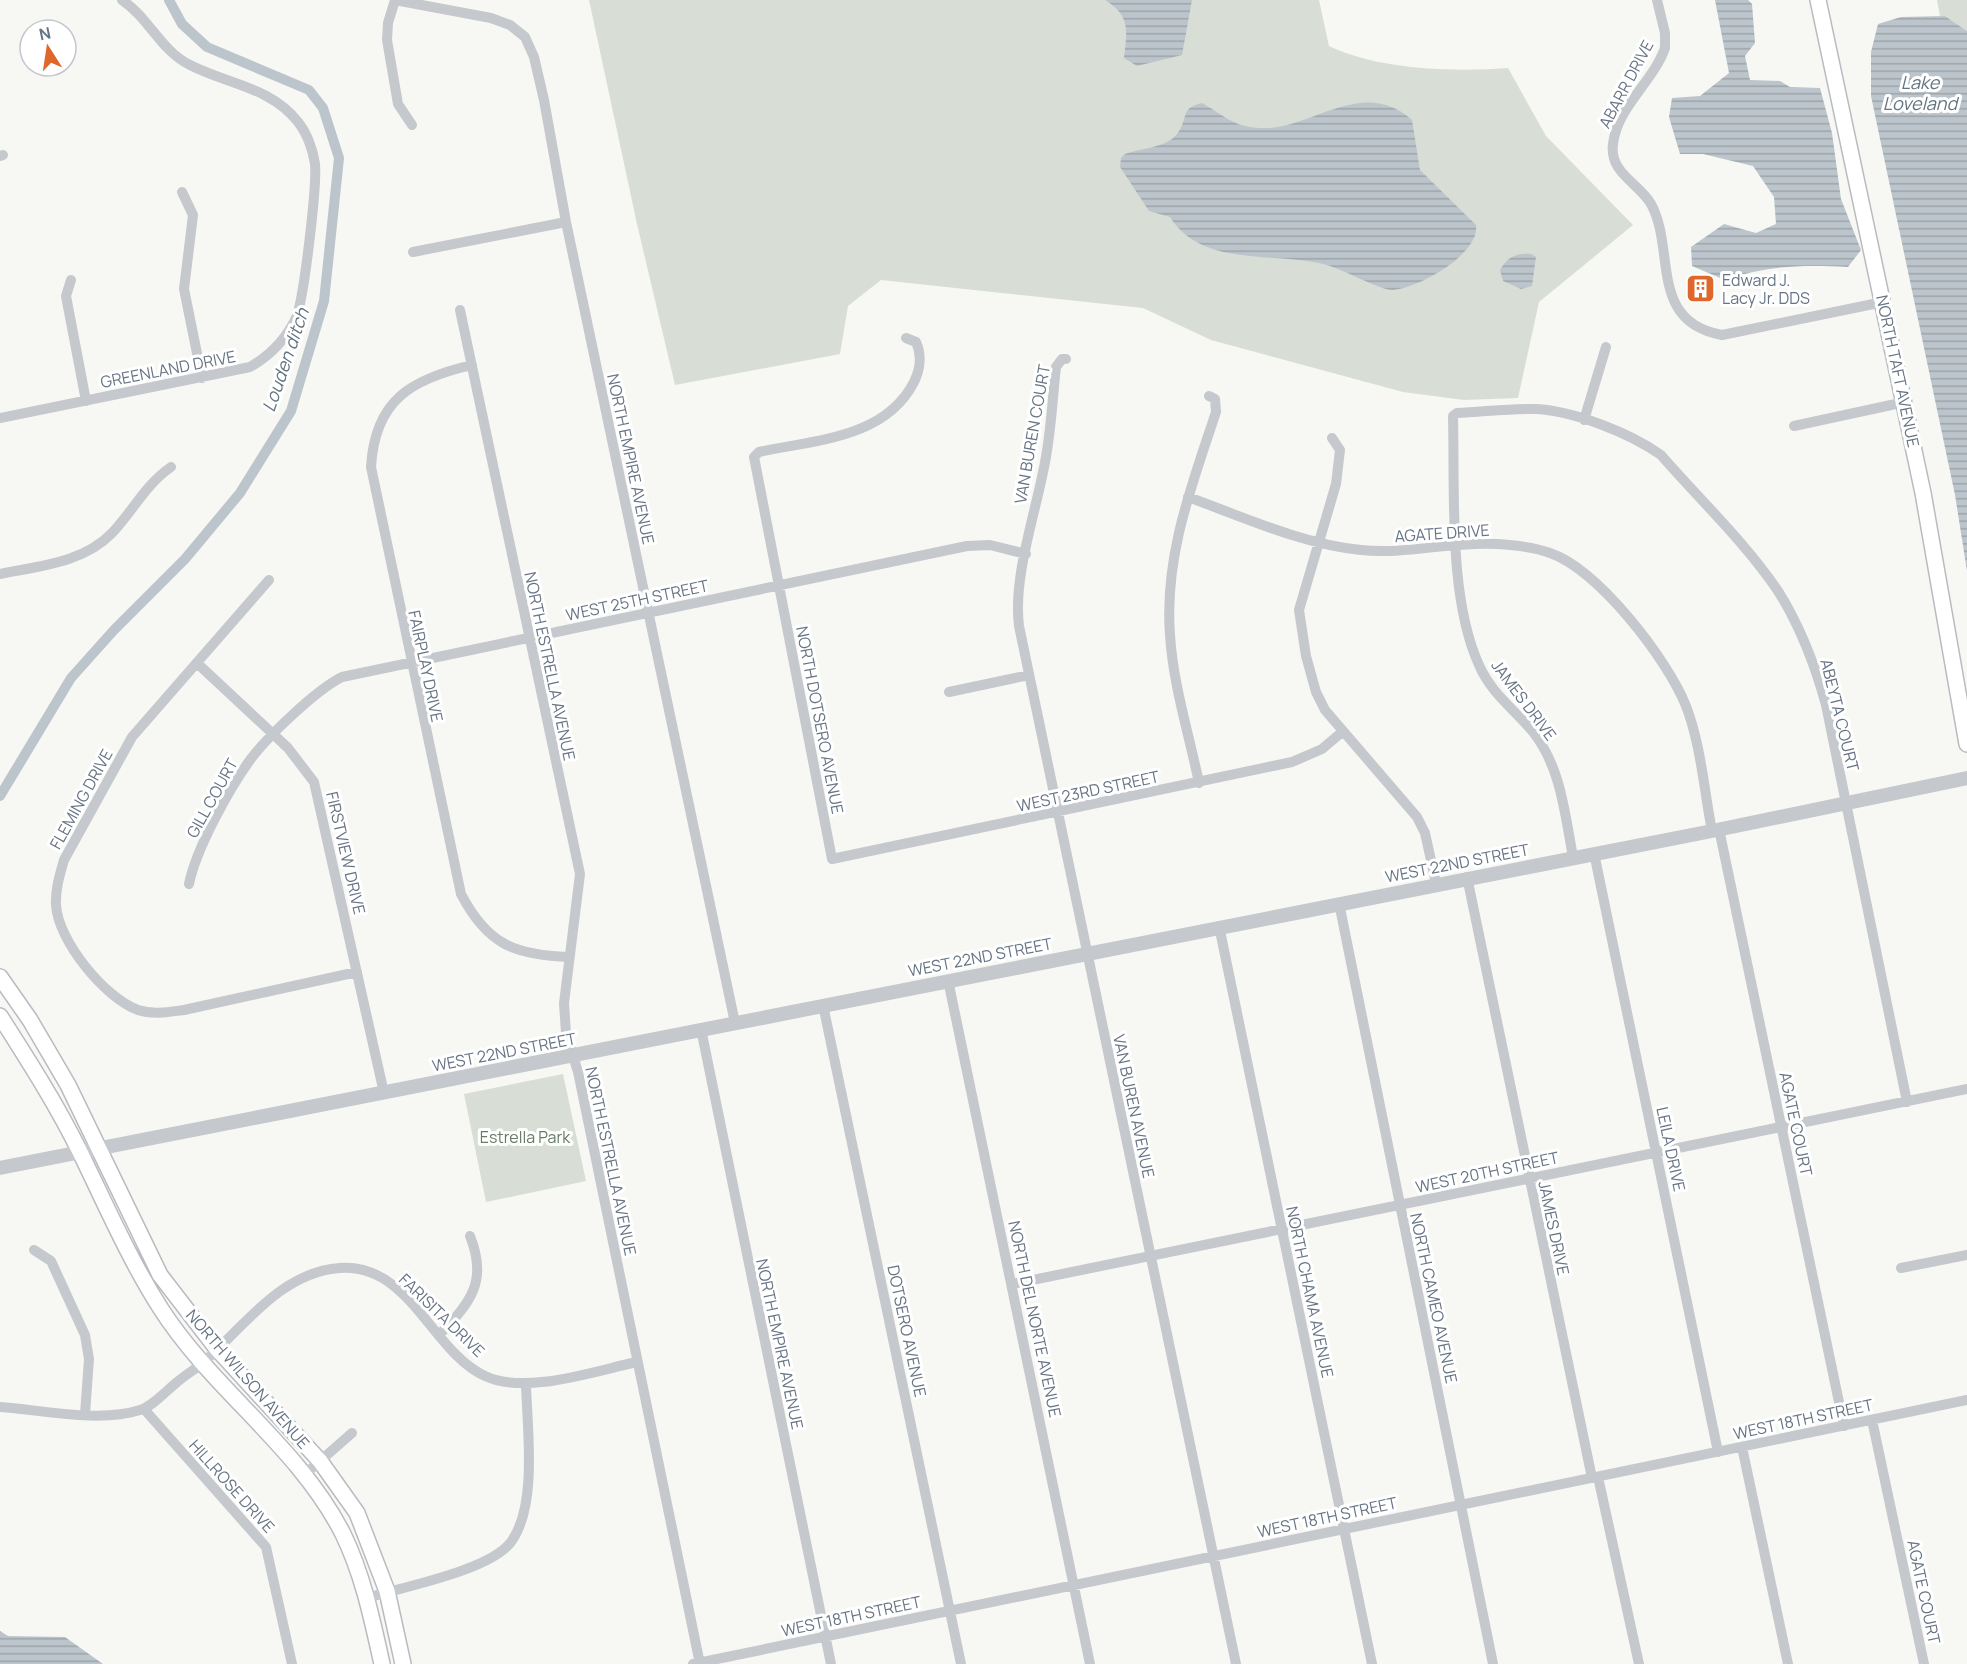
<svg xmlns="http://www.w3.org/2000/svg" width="1967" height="1664" viewBox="0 0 1967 1664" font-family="Manrope,sans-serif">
<defs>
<pattern id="water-rules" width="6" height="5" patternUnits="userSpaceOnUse" patternTransform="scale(1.5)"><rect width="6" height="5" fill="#bcc5cb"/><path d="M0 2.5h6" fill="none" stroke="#9da5aa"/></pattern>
</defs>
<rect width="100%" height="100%" fill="#f7f7f4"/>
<path fill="#d8ded5" d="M589,0H1319L1329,46C1379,70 1453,72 1508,68L1546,136L1633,225L1539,302L1518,398L1464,400L1403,392L1211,340L1143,308L881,280L848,306L840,354L675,385L637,224Z
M1937,0H1967V31L1945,16H1940Z
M563,1074L586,1181L486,1202L464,1094Z"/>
<path fill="url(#water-rules)" d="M1105,0H1192L1182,55L1137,66L1124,58C1127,31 1131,16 1105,0Z
M1715,0H1748L1752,4L1755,43L1745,56L1750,80L1780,81L1790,87L1820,88L1832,133L1841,199L1861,250L1848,267C1804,265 1767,265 1725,280L1692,266L1691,247L1724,224L1756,233L1776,224L1774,197L1753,166L1703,154H1680L1669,117L1672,98L1700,96L1729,73Z
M1945,16L1967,31V571L1955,495L1871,96V52L1878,24L1901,17Z
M1202,103C1225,116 1233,127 1261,128C1310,131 1362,75 1412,120L1420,170L1476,225C1480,254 1419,288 1393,290C1383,291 1343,270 1330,266C1280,250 1203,270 1170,217L1149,211L1120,167L1121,158L1125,154C1141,148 1166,148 1177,134C1189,119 1179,108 1202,103Z
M1531,254L1536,257L1532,286L1521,289L1503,281L1500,270C1508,257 1515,253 1531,254Z
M0,1631L8,1636L65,1637L103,1664H0Z"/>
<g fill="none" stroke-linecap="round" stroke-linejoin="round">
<path stroke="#bcc5cb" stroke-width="10" d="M0,796L71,678L114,630L185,559L240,493L291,411L324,301L339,158L323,108L309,90L207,47L182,24L169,0"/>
<defs>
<path id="secondary" d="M1818,0L1923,493L1967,744
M0,977L30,1020L68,1085L160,1275L217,1349L320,1461L357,1513L387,1591L403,1664
M0,1016C28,1060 57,1105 80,1152C106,1205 129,1259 161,1309C213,1390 299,1447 343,1534C363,1575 372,1619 382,1664"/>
</defs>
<use href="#secondary" stroke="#b8bbc0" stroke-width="18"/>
<path stroke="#c5c8cc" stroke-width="10" d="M395,0L491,18L510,25L525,37L534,57L544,100L566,222L735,1023
M395,0L388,23L387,40L398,104L412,125
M1657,0L1665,33V48C1653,82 1617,107 1613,144C1609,173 1639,183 1651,204C1676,249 1648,322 1722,335L1883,302
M0,156L3,155
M182,192L193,215L184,289L202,378
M413,252L566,222
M71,280L66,296L86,401
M460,310L580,874L564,1003L566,1033L578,1072L700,1664
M906,338L916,342C922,355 920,370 914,382C885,439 813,440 759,452L754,457L832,859L1292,762L1322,749L1342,732
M1066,359H1062L1056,367C1052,402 1051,438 1043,472C1034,518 1013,579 1019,626L1236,1664
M472,365C411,379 375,400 371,467L461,894C487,944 514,955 569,957
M0,418L250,367C271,355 286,339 296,318C304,299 317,186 315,164C313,150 307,133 298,122C271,87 227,84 190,65C161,51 149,18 122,0
M1584,420L1606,347
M1794,426L1905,402
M1332,438L1340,450L1336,484L1299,610L1306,656L1316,692L1325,710L1417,817L1425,833L1436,883
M1188,497C1243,517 1302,544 1361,550C1406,555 1451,541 1497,544C1514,545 1534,547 1550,553C1598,569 1668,660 1686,706C1701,745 1704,790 1712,831
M0,574C39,566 83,563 112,533C133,511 145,485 171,467
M269,580L132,737L64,860C60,874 55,890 56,905C58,941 105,998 138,1010C153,1015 169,1012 184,1010L357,972
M198,664L288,748L314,782L384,1093
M949,692L1029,675
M1199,783C1189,734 1173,684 1170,635C1164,556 1192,485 1216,412L1215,399L1209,396
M1719,829L1844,1426
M1594,853L1718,1452
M1573,857C1565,815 1561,767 1533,732C1514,709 1491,693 1479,665C1448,597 1455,491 1453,416L1457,413C1483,412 1510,408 1536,409C1574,411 1630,433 1661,455C1700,500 1745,542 1778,591C1800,626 1815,665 1826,705L1907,1102
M1467,877L1592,1478
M189,884C196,849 229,789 250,760C268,736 316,690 342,677L967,546L990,545L1026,554
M1339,903L1493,1664
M1219,926L1372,1664
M948,980L1090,1664
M823,1005L961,1664
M701,1029L831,1664
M34,1250L51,1261L85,1335L89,1359L85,1414
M1901,1268L1967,1255
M1013,1284L1967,1089
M440,1334C471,1302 488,1281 470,1236
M0,1407C42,1410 100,1423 140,1410C153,1406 166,1391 176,1383C185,1375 196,1369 205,1361C245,1325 282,1272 340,1268C410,1263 432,1352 485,1376C526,1395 594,1371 637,1362
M144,1409L266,1547L292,1664
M1872,1420L1924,1664
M1742,1447L1788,1664
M304,1475L352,1433
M1598,1477L1639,1664
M367,1598C402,1587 489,1571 511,1542C538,1505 527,1428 526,1384
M693,1664L1967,1400"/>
<path stroke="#c5c8cc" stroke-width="14" d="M0,1168L1712,831L1967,778"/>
<use href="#secondary" stroke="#fff" stroke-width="15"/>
</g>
<defs>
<symbol id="building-square" viewBox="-11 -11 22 22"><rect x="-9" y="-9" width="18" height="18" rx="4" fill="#df672c" stroke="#fff"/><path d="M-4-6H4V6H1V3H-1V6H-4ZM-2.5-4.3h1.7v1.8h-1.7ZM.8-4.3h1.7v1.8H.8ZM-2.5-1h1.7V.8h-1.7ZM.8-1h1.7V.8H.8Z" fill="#fff"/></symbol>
</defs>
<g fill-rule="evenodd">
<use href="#building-square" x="1684" y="272" width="33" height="33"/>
</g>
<g text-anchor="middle" stroke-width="6" stroke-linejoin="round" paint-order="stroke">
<g font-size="16" fill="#677484" stroke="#fff">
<text transform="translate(1626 84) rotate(-62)" y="6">ABARR DRIVE</text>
<text transform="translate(168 369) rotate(-11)" y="6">GREENLAND DRIVE</text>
<text transform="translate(1898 371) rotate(78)" y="6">NORTH TAFT AVENUE</text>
<text transform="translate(1032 434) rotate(-80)" y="6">VAN BUREN COURT</text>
<text transform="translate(631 459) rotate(78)" y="6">NORTH EMPIRE AVENUE</text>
<text transform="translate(1442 533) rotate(-4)" y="6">AGATE DRIVE</text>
<text transform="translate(637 600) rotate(-12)" y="6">WEST 25TH STREET</text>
<text transform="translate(426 666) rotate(78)" y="6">FAIRPLAY DRIVE</text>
<text transform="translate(550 666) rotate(78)" y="6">NORTH ESTRELLA AVENUE</text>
<text transform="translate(1524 700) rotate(53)" y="6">JAMES DRIVE</text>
<text transform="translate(1840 715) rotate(76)" y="6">ABEYTA COURT</text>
<text transform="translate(820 720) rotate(79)" y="6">NORTH DOTSERO AVENUE</text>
<text transform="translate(1088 791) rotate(-12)" y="6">WEST 23RD STREET</text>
<text transform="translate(212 798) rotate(-61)" y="6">GILL COURT</text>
<text transform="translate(81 799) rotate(-61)" y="6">FLEMING DRIVE</text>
<text transform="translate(346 853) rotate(77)" y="6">FIRSTVIEW DRIVE</text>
<text transform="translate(1457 863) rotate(-11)" y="6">WEST 22ND STREET</text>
<text transform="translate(980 957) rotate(-11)" y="6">WEST 22ND STREET</text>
<text transform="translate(504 1052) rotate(-11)" y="6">WEST 22ND STREET</text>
<text transform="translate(1134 1106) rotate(78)" y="6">VAN BUREN AVENUE</text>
<text transform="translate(1796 1124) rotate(78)" y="6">AGATE COURT</text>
<text transform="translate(1671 1149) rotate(78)" y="6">LEILA DRIVE</text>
<text transform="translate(611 1161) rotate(78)" y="6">NORTH ESTRELLA AVENUE</text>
<text transform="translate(1487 1172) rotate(-12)" y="6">WEST 20TH STREET</text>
<text transform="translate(1554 1228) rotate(78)" y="6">JAMES DRIVE</text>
<text transform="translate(1310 1292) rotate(78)" y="6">NORTH CHAMA AVENUE</text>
<text transform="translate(1434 1298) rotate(78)" y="6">NORTH CAMEO AVENUE</text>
<text transform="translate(442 1315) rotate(44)" y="6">FARISITA DRIVE</text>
<text transform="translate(1035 1319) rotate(78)" y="6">NORTH DEL NORTE AVENUE</text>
<text transform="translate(907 1331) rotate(78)" y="6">DOTSERO AVENUE</text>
<text transform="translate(780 1344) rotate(78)" y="6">NORTH EMPIRE AVENUE</text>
<text transform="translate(248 1379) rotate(49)" y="6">NORTH WILSON AVENUE</text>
<text transform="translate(1803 1419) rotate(-12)" y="6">WEST 18TH STREET</text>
<text transform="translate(232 1486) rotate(48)" y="6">HILLROSE DRIVE</text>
<text transform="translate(1327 1517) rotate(-12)" y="6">WEST 18TH STREET</text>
<text transform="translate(1924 1592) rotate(78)" y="6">AGATE COURT</text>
<text transform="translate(851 1616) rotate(-12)" y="6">WEST 18TH STREET</text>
</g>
<g font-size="16" fill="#677484" stroke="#fff" text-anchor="start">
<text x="1722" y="286">Edward J.<tspan x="1722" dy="18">Lacy Jr. DDS</tspan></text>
</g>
<g font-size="16" fill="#687c65" stroke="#fff">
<text x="525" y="1143">Estrella Park</text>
</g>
<g font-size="18" font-style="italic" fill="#637580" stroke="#fff">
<text x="1920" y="89">Lake<tspan x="1920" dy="21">Loveland</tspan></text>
<text transform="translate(286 360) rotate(-71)" y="6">Louden ditch</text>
</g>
</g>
<g transform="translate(48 48) rotate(348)"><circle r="28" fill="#ffffff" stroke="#c2c7ce" stroke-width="1.5"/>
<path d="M0-4.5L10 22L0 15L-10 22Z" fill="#df672c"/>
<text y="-9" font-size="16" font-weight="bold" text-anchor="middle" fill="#677484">N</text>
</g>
</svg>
